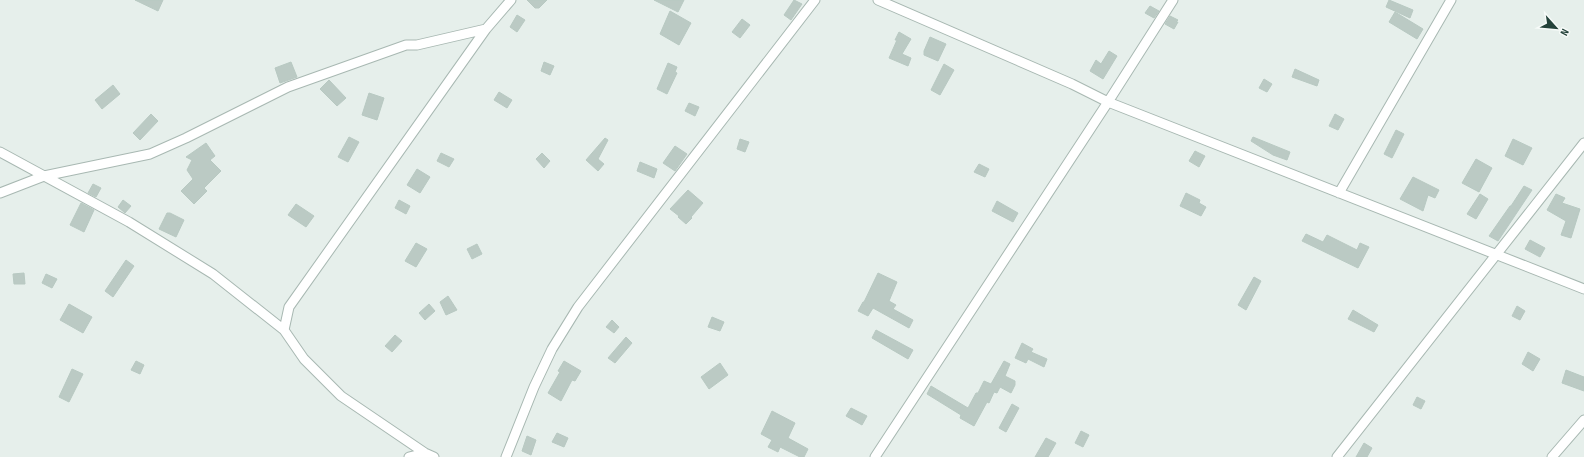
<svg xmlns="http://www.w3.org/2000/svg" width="1584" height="457" viewBox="0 0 1584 457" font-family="'Sofia Sans Condensed',sans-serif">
<rect width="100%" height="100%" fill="#e6efeb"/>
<path fill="#bbcac4" stroke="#b8c9c2" d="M135,0H163L158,11Z
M527,0H547L539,8H535Z
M654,0H684L678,12Z
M794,0L802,4L791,20L784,15Z
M1389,0L1413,10L1410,18L1386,7Z
M1150,6L1159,11L1154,18L1145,13Z
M670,11L691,23L679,45L660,34Z
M1395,12L1423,29L1417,39L1389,22Z
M517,15L525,20L517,32L510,27Z
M1170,16L1178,20L1176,22H1178L1174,29L1165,24Z
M742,19L750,25L740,38L732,32Z
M899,32L911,39L902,54L911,58L908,66L889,58L897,40H895Z
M930,37L946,44L938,61L924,55V51Z
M1109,51L1117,56L1103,79L1090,71L1096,60L1101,64Z
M291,62L297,77L280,83L275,68Z
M544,62L554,66L550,75L541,71Z
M668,63L677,67L675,72L677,73L667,94L657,89Z
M944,64L954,70L940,95L931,90Z
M1295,69L1319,80L1317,86L1292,77Z
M1264,79L1272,84L1267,92L1259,88Z
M329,80L346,98L337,106L320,89Z
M113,85L120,94L102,109L95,100Z
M499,92L512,100L507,108L494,100Z
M369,93L384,98L377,120L362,115Z
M689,103L699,107L695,116L685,111Z
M151,114L158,121L140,140L133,133Z
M1335,114L1344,119L1338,130L1329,126Z
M1396,130L1404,134L1392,158L1384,154Z
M349,137L359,142L348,162L338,157Z
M1253,137L1290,152L1287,160L1273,155L1251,141Z
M605,138L608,140L598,159L604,164L598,171L586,160Z
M740,139L749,142L745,152L737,149Z
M1513,139L1532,148L1523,165L1505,156Z
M206,143L215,156L210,160L221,171L204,188L207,191L194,204L181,191L193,179L187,170L192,160L186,157Z
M675,146L687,154L675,171L663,163Z
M1195,151L1205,156L1199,167L1189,161Z
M441,153L454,159L449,167L437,161Z
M542,153L550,161L544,168L536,159Z
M1476,159L1492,168L1479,192L1462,183Z
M640,162L657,169L654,178L637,171Z
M979,164L989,169L985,177L974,172Z
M417,169L430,177L420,193L407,185Z
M1413,177L1439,190L1435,198L1428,195L1423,211L1400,199Z
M93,184L101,188L96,197L88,193Z
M1524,186L1532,190L1498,241L1489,236L1510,206H1511Z
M688,190L703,203L691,217L692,218L686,224L678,217L679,216L670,209Z
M1186,193L1200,200L1199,203L1206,207L1201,216L1180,206Z
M1480,194L1488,199L1476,219L1467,214Z
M1556,194L1565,198L1562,203L1580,209L1571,238L1561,235L1566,221L1547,210Z
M123,200L131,206L125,213L118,207Z
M399,200L410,206L406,214L395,208Z
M997,201L1018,213L1013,222L992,211Z
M81,203L94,210L84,232L70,225Z
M296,204L314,216L306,227L288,215Z
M167,213H170L184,220L176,237L159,229Z
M1306,234L1323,242L1327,235L1357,250L1360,243L1369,247L1358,268L1302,241Z
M1530,240L1545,248L1540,257L1525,249Z
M416,243L427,249L416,267L405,261Z
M477,244L482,254L472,259L467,249Z
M126,260L134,266L113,297L105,291Z
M24,273L25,284H14L13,274Z
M878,273L897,282L889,301L896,305L893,309L913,320L909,328L873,308L868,316L858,311L863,302H864Z
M46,274L57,279L52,288L42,283Z
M1254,277L1261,281L1246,310L1238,305Z
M448,296L457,310L446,315L440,302Z
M69,304L92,317L83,333L60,320Z
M429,304L435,311L425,320L419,313Z
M1517,306L1525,311L1520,320L1512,316Z
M1353,310L1378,325L1374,332L1348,319Z
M712,317L724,322L720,331L708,327Z
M612,320L619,327L614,333L606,327Z
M876,330L913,350L908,359L872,338Z
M395,335L402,341L392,352L385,346Z
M626,337L632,343L615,363L608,358Z
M1022,343L1033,349L1031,352L1047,359L1044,367L1028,359L1026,363L1015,358Z
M1528,352L1540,359L1533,371L1522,364Z
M136,361L144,365L140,374L131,370Z
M564,361L581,371L575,381L572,380L561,401L548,393L560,372L558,371Z
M1004,361L1010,364L1005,376L1015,381V385L1011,393L1000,387L997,393L994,392L989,403L987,402L974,426L960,418L961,415L927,394L931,386L968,408L976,393H978L984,381L991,384Z
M720,363L728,375L709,389L701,377Z
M72,369L83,374L69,402L59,397Z
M1566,370L1584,377V391L1562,383Z
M1417,397L1425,401L1421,409L1413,405Z
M1012,404L1019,408L1006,432L999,428Z
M851,408L867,416L862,425L846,416Z
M772,411L795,423L788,438L808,449L804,457H800L780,447L778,452L768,447L772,440L761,434Z
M1081,431L1089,435L1083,447L1075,443Z
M557,433L568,438L564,447L552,442Z
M527,436L536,440L531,455L522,451Z
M1046,438L1056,443L1048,457H1035Z
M1364,443L1372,448L1367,457H1356Z"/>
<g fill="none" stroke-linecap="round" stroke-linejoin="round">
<defs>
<path id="street" d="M878,0L1072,84L1108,102L1584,289
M0,152L129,222L213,274L284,330L304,359L341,396L425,453L434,457
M0,193L44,176L150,154L186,138L288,87L406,45H417L486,29
M1339,193L1451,0
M284,330L289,307L486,29L511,0
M409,457L425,453
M506,457L534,387L552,349L578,307L815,0
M875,457L1108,102L1173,0
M1337,457L1584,143
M1552,457L1584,420"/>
</defs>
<use href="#street" stroke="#a8b8b2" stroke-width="11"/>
<use href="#street" stroke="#fff" stroke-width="9"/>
</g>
<g transform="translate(1556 28) rotate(117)" stroke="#f7fbf9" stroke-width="3" paint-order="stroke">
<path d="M0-3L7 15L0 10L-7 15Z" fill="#24423a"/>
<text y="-6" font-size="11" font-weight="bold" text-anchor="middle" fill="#24423a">N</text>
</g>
</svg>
